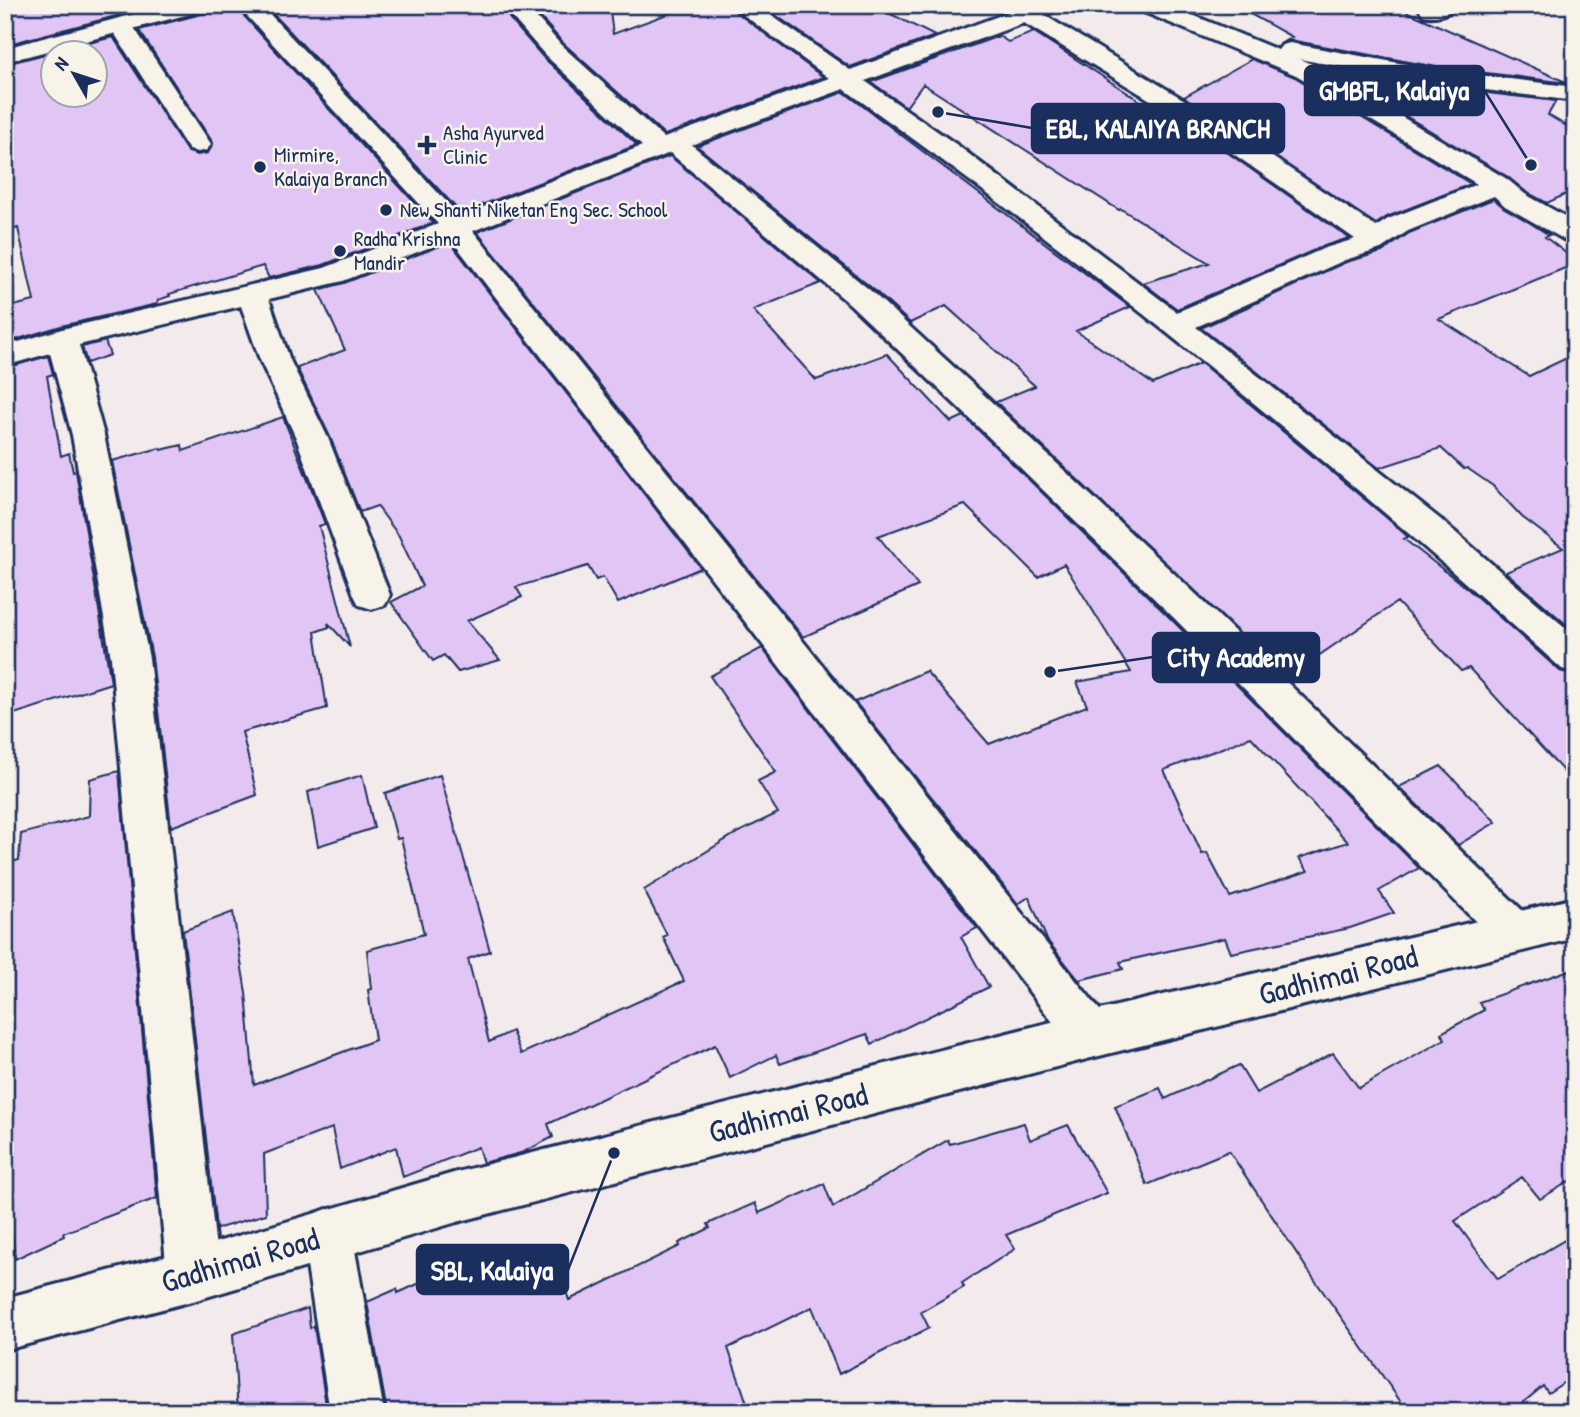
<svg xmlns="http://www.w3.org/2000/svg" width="1580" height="1417" viewBox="0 0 1580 1417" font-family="'Patrick Hand',sans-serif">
<rect width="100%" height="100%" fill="#f3eaeb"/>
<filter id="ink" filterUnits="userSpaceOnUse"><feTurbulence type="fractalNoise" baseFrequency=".0143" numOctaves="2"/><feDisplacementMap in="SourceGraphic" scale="14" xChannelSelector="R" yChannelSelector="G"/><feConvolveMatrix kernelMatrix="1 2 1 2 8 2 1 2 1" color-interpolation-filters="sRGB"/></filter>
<g filter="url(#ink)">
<path fill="#e1c6f5" stroke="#1b2f5e" stroke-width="2" fill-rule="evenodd" d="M5,5H158L5,45Z
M210,5H234L433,223L323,265L269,278L263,266L169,294L170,296L158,300L157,304L61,326L5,343V308L34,301L18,228L5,232V64L113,37L187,151L197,155L208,153L213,143L139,30L206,13ZM52,52H94V94H52Z
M265,5H609L613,34L692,5H727L823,77L665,135L563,43L533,9L515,8L509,18L543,57L637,145L461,213Z
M761,5H873L935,36L850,67Z
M1234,5H1392L1568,83L1437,67L1290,40L1283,42L1292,37Z
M1034,32L1154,110L1159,108L1197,131L1349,238L1324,246L1177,309L1143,283L1209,263L1121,209L1119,210L923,84L906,107L871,82L999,36L1008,42Z
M1252,59L1295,77L1471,184L1387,217L1376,224L1184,97Z
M1320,65L1437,87L1556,101L1548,115L1575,131V190L1547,203L1526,192L1508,177Z
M844,92L1130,307L1076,331L1153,384L1201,363L1387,518L1408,537L1404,539L1468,589L1560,671L1575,675V784L1469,668L1461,671L1397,602L1286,678L996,402L1035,386L946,306L910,323L873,289L697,146Z
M670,156L821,283L753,310L816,380L887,354L951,422L964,416L1172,620L1419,868L1379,891L1394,913L1350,928L1231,953L1225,938L1120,962L1123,969L1079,980L1047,940L1029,897L1018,904L855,702L926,671L989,744L1087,706L1077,682L1131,672L1064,564L1038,577L965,505L878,536L918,586L803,637L477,232ZM1251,737L1348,842L1299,858L1308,871L1230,897L1207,853L1202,854L1164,770Z
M1493,199L1549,235L1545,237L1575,260V264L1439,319L1529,376L1575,354V632L1506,572L1563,548L1522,517L1493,486L1467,468L1464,469L1441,448L1379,468L1201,328L1346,262L1382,252L1409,233Z
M450,242L701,568L618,603L603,577L596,580L588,566L516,587L522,597L467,621L500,660L458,672L444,655L433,661L391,602L422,586L399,536L377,506L360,512L330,437L297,368L345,350L318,290L344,283Z
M105,341L110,355L87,363L82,347Z
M48,356L53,374L47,376L61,456L69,453L73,472L76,471L111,683L5,717V368Z
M283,417L325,524L319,526L350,647L328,623L329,627L315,632L327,708L242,732L257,795L171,827L152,657L112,461L160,448L161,450L182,445L183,451Z
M762,648L977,928L961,937L989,987L872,1044L867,1034L780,1064L776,1055L730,1078L715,1045L548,1124L553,1137L524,1152L483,1163L478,1147L403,1177L396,1147L340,1169L332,1128L264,1154L266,1214L216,1229L183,931L233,912L246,993L254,1085L375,1040L368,990L371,989L367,950L424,934L401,838L397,839L385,793L440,775L490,951L468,959L489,1042L512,1031L521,1054L684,981L663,937L667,935L644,890L735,834L778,813L758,781L776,772L710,676Z
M1441,766L1496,822L1458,845L1399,787Z
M119,771L157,1198L63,1233L64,1236L15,1259L5,1170V864L19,860L21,834L89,816L90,779Z
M362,775L374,828L318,846L308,792Z
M1575,968V1178L1540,1199L1522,1177L1455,1221L1498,1279L1575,1234V1375L1548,1393L1543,1386L1512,1412H1408L1307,1269L1229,1151L1147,1185L1115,1106L1160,1088L1165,1099L1239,1065L1256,1093L1333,1053L1359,1088L1445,1039L1441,1033L1484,1010L1479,1002Z
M1024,1123L1030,1140L1068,1125L1107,1193L1006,1235L1015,1249L962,1283L964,1287L921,1312L929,1328L839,1374L812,1307L728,1348L750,1412H387L367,1302L397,1289L398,1293L453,1268L456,1282L516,1253L520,1266L552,1250L569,1300L680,1246L679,1243L710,1228L708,1224L755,1203L759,1213L824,1184L833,1207L948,1140L950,1144Z
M308,1308L310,1328L314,1326L327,1412H238L233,1334Z"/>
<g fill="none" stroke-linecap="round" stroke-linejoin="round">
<defs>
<path id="street" d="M237,5H261L460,216L642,146L545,55L511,16L515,11H531L561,45L664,138L829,78L730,5H756L850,70L1029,5H1062L1059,10L1044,15L1216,119L1376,227L1388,219L1477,184L1296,75L1139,10L1136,5H1168L1278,50L1282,45L1290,43L1437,70L1575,87V101L1437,84L1299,59L1314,65L1507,179L1525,194L1575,222V242L1565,240L1505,206L1494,196L1408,231L1381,249L1345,260L1196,327L1440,519L1575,636V673L1562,669C1334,463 1094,267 844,89L692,145L871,291L981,392L1200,598L1530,918L1537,932L1530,946L1515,952L1500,946L1174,618L959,408L851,305L670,153L473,231L1107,1019L1114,1035L1107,1051L1091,1058L1075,1051L451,239L343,281L269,299L290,360L328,438L390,595L385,605L372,609L359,605L354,595L296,438L260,360L241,306L79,345L104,435L149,658L219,1275L211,1293L193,1301L175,1293L167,1275L111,658L72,435L50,353L5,366V346L62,329L324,268L438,224ZM1024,23L1198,129L1355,239L1325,248L1177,312L957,145L865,81Z
M1423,5H1456C1450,15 1434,18 1423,15L1420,10Z
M121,18L129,20L211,144L207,150L198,152L189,150L185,144L109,25L113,20Z
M327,1209L345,1216L352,1234L384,1412H330L302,1234L309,1216Z"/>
<path id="secondary" d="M169,5H208L205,10L5,62V48Z
M1575,898V938L1091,1058L457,1222L193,1301L5,1350V1298L193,1249L457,1172L1091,1012Z"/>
</defs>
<use href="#street" stroke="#1b2f5e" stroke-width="6"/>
<use href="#secondary" stroke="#1b2f5e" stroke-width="6"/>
<use href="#street" fill="#f7f3e8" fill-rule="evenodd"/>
<use href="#secondary" fill="#f7f3e8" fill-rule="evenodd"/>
</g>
</g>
<g fill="#1b2f5e" stroke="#f7f3e8" stroke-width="2.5">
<path d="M423.5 134.5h7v7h7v7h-7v7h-7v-7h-7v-7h7z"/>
<circle cx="260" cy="167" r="7"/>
<circle cx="386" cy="210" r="7"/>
<circle cx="340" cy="251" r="7"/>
</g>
<g text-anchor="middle" stroke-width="5" stroke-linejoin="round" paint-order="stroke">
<g font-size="21" fill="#1b2f5e" stroke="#f7f3e8" text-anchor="start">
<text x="443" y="140">Asha Ayurved<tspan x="443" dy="24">Clinic</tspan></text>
<text x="274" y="162">Mirmire,<tspan x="274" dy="24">Kalaiya Branch</tspan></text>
<text x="400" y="217">New Shanti Niketan Eng Sec. School</text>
<text x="354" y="246">Radha Krishna<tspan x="354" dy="24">Mandir</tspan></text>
</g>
<g font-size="32" fill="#1b2f5e" stroke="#f7f3e8">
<text transform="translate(1338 975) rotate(-14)" y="11">Gadhimai Road</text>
<text transform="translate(788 1113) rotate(-14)" y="11">Gadhimai Road</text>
<text transform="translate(240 1260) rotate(-16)" y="11">Gadhimai Road</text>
</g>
</g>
<path fill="none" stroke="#1b2f5e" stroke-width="2.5" d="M1531 165L1484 90M938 112L1032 128M1050 672L1153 657M614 1153L568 1270"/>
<g fill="#1b2f5e" stroke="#f7f3e8" stroke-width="2.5">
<circle cx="1531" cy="165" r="7"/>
<circle cx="938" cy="112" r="7"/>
<circle cx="1050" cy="672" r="7"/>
<circle cx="614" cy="1153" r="7"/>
</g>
<g fill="#1b2f5e" stroke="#1b2f5e" stroke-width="2.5">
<rect x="1305" y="66" width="179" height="49" rx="7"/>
<rect x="1032" y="104" width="252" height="49" rx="7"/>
<rect x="1153" y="633" width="166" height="49" rx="7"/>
<rect x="417" y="1245" width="151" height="49" rx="7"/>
</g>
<g font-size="28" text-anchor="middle" font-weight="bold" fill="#fff">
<text x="1394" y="100">GMBFL, Kalaiya</text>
<text x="1158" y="138">EBL, KALAIYA BRANCH</text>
<text x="1236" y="667">City Academy</text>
<text x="492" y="1280">SBL, Kalaiya</text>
</g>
<rect width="1580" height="1417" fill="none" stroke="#f7f3e8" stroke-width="28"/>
<rect x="14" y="14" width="1552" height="1389" fill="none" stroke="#1b2f5e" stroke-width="2.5" filter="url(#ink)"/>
<g transform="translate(74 74) rotate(309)"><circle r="33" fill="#f7f3e8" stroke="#9fa5b1" stroke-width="2"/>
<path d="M0-5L12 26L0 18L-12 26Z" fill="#1b2f5e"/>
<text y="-10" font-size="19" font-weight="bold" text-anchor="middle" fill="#1b2f5e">N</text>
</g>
</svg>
